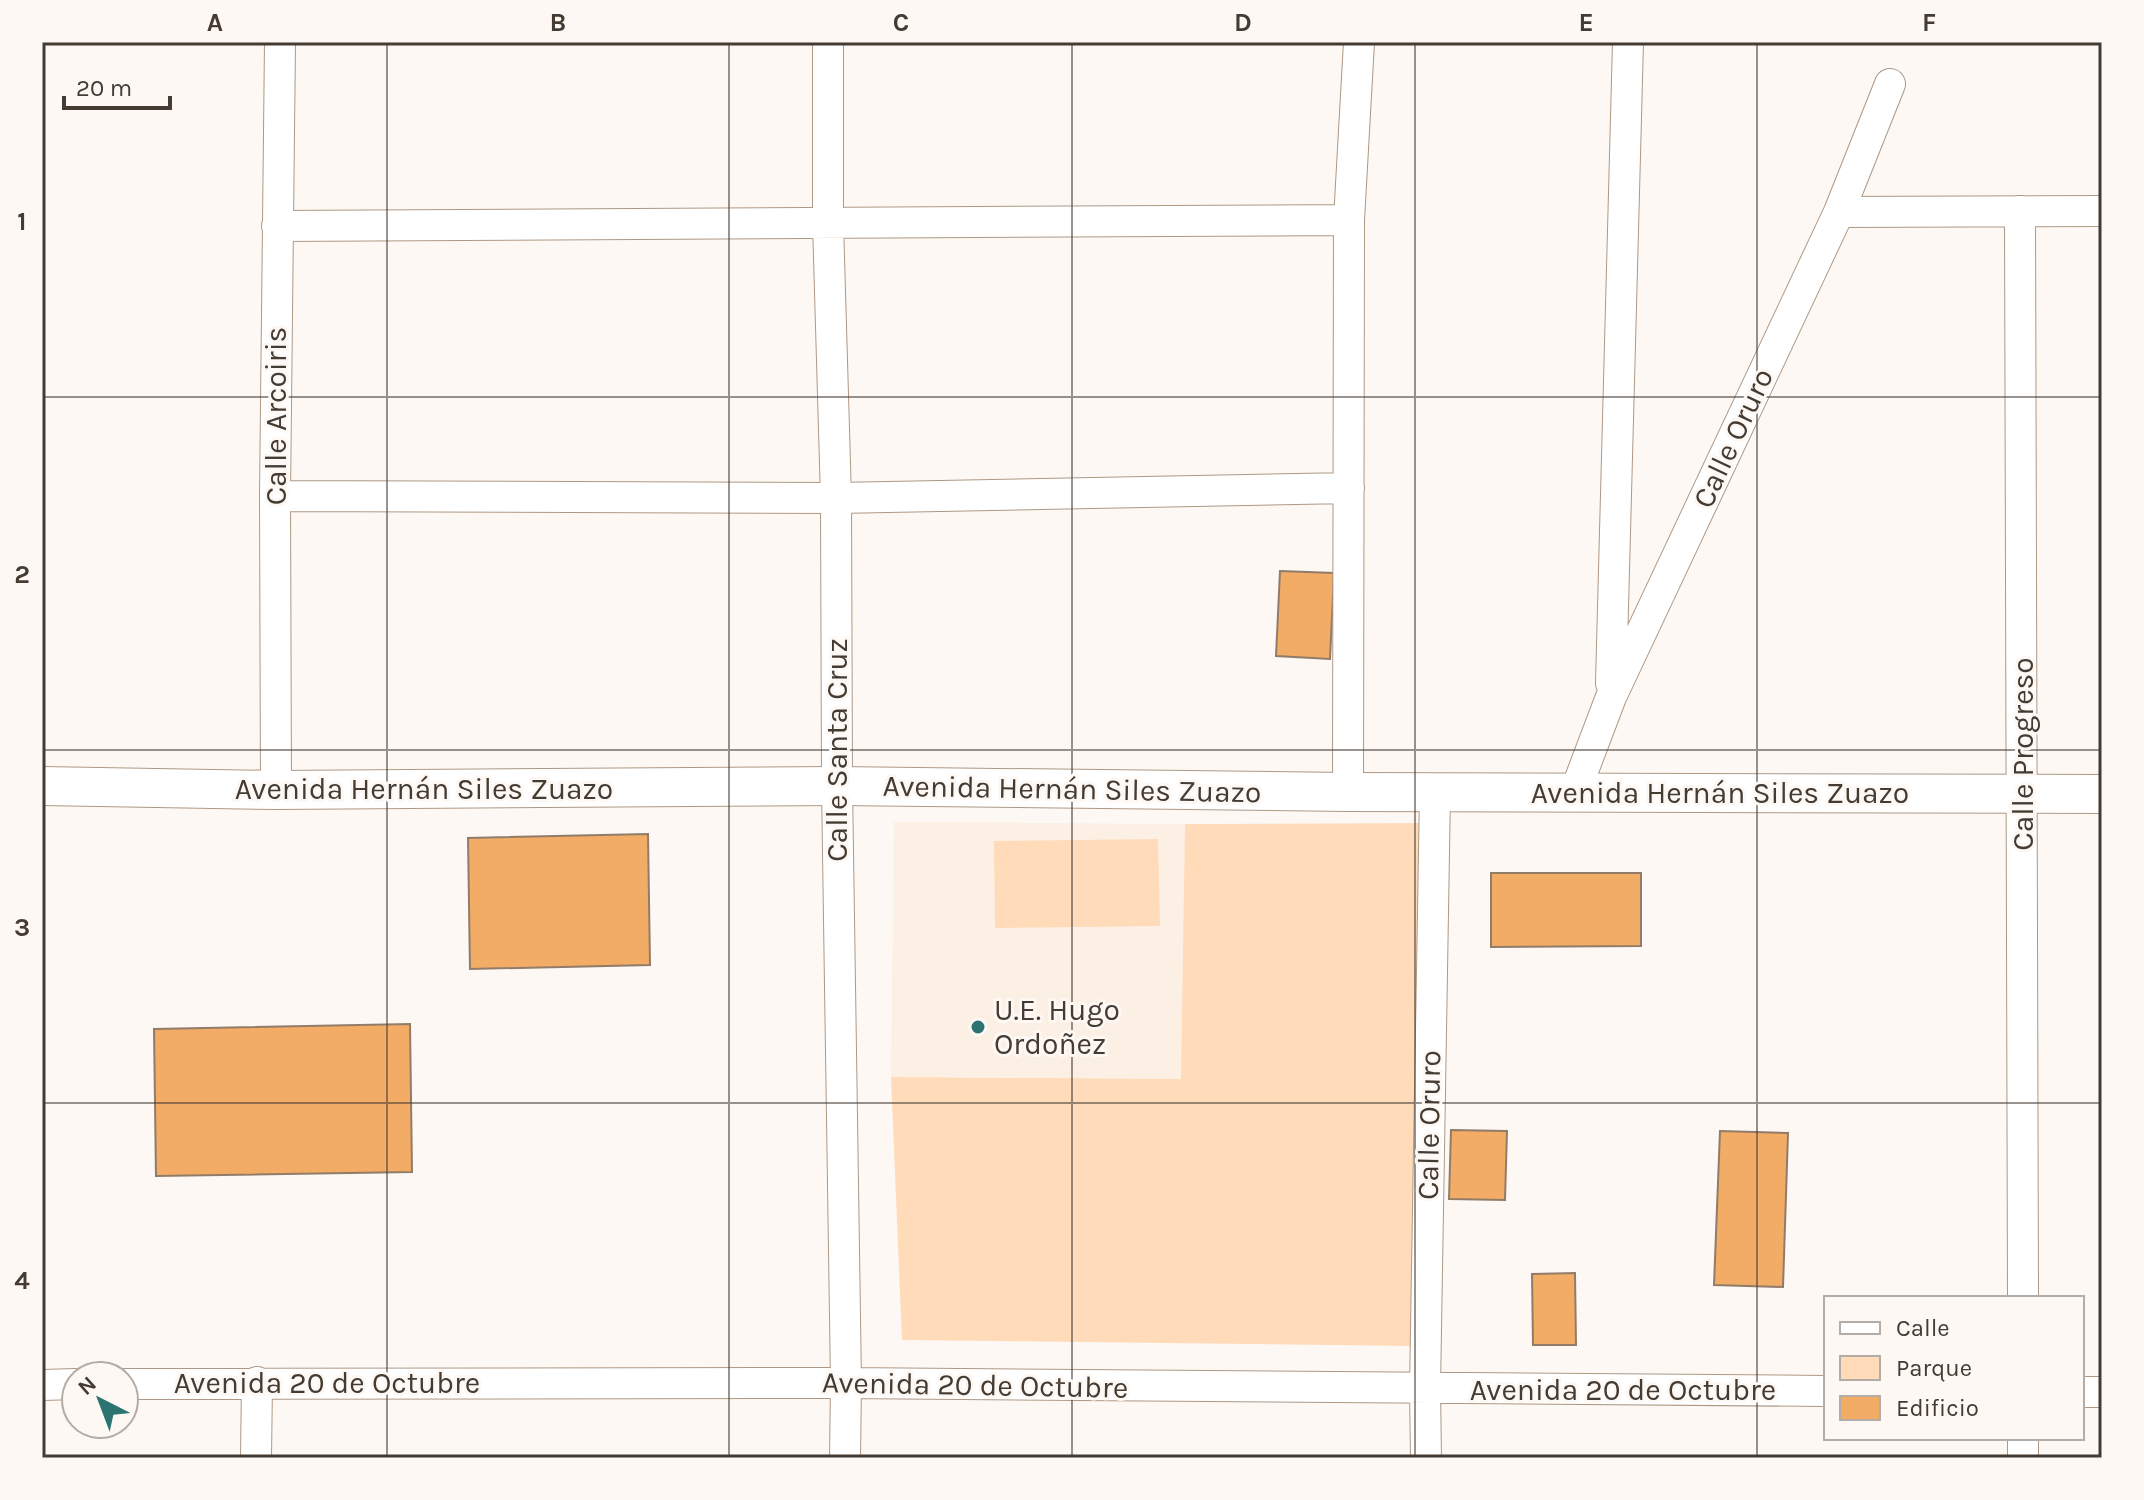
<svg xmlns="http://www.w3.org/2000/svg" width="2144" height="1500" viewBox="0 0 2144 1500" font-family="Karla,sans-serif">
<rect width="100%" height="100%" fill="#fdf8f4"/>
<path fill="#fcf0e5" d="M894,822L1185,824L1182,1079L891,1077Z"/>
<path fill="#ffdbba" d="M1431,823L1415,1346L902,1340L891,1077L1181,1079L1185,824Z
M1158,839L1160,926L995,928L994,841Z"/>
<path fill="#f3ac65" stroke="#917c69" stroke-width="2" d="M1280,571L1334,573L1330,659L1276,656Z
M648,834L650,965L470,969L468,838Z
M1491,873H1641V946L1491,947Z
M410,1024L412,1172L156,1176L154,1029Z
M1451,1130L1507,1131L1505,1200L1449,1199Z
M1720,1131L1788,1133L1783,1287L1714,1285Z
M1575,1273L1576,1345H1533L1532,1274Z"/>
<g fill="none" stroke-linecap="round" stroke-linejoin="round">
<defs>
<path id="minor" d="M828,42V223L836,498L837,786L846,1383L845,1458
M2020,211L2023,1298
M1839,212L2102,211
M277,226L1349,220
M275,496L836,498L1349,488
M1611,683L1628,42
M276,790L275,496L280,42
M1348,792L1349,220L1359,42
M1575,792L1611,697L1839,212L1890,84
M124,1384L846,1383L1826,1391
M42,1385L76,1384
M2082,1392H2102
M256,1458L257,1382
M1426,1458L1425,1389L1435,792
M2023,1458V1438"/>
<path id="tertiary" d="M42,786L276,790L837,786L1348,792L2102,794"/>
</defs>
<use href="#minor" stroke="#ae9885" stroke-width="32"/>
<use href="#tertiary" stroke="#ae9885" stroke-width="40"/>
<use href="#minor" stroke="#fff" stroke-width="30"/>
<use href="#tertiary" stroke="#fff" stroke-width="38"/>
</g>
<path fill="none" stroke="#443b33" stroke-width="2" stroke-opacity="0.55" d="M387,42V1458M729,42V1458M1072,42V1458M1415,42V1458M1757,42V1458M42,397H2102M42,750H2102M42,1103H2102"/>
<circle fill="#2b7472" stroke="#fdf8f4" stroke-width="3" cx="978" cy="1027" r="8"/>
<g text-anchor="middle" stroke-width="6" stroke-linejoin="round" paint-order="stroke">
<g font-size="30" fill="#443b33" stroke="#fdf8f4">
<text transform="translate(276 416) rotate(-90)" y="10">Calle Arcoiris</text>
<text transform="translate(1733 438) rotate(-65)" y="10">Calle Oruro</text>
<text transform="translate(837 750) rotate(-90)" y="10">Calle Santa Cruz</text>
<text transform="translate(2023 754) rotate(-90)" y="10">Calle Progreso</text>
<text x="424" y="799">Avenida Hernán Siles Zuazo</text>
<text transform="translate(1072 789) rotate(1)" y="10">Avenida Hernán Siles Zuazo</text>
<text x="1720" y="803">Avenida Hernán Siles Zuazo</text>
<text transform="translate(1429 1125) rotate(-89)" y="10">Calle Oruro</text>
<text x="327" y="1393">Avenida 20 de Octubre</text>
<text transform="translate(975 1385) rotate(1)" y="10">Avenida 20 de Octubre</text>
<text x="1623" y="1400">Avenida 20 de Octubre</text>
</g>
<g font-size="30" fill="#443b33" stroke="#fdf8f4" text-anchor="start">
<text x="994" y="1020">U.E. Hugo<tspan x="994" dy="34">Ordoñez</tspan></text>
</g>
</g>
<rect width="2144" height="1500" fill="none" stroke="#fdf8f4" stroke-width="88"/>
<rect x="1824" y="1296" width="260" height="144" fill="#fdf8f4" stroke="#b3aca7" stroke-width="2"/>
<rect x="1840" y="1322" width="40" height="12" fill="#ffffff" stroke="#b3aca7" stroke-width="2"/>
<text x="1896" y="1336" font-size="24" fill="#443b33">Calle</text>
<rect x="1840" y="1356" width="40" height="24" fill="#ffdbba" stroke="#b3aca7" stroke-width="2"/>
<text x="1896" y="1376" font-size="24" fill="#443b33">Parque</text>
<rect x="1840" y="1396" width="40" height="24" fill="#f3ac65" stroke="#b3aca7" stroke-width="2"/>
<text x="1896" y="1416" font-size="24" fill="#443b33">Edificio</text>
<g transform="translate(100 1400) rotate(318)"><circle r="38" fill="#fdf8f4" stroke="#b3aca7" stroke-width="2"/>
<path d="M0-6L14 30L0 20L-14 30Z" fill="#2b7472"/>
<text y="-12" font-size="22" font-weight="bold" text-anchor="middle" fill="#443b33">N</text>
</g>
<path d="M64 96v12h106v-12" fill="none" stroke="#443b33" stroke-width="4"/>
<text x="76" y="96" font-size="24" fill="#443b33" stroke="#fdf8f4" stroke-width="6" paint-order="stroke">20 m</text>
<rect x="44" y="44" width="2056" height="1412" fill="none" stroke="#443b33" stroke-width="3"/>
<g font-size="26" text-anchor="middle" font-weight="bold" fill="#443b33">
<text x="215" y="31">A</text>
<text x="558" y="31">B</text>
<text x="901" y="31">C</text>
<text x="1243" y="31">D</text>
<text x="1586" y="31">E</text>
<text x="1929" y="31">F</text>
<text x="22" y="230">1</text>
<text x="22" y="583">2</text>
<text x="22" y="936">3</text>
<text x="22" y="1289">4</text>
</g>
</svg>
